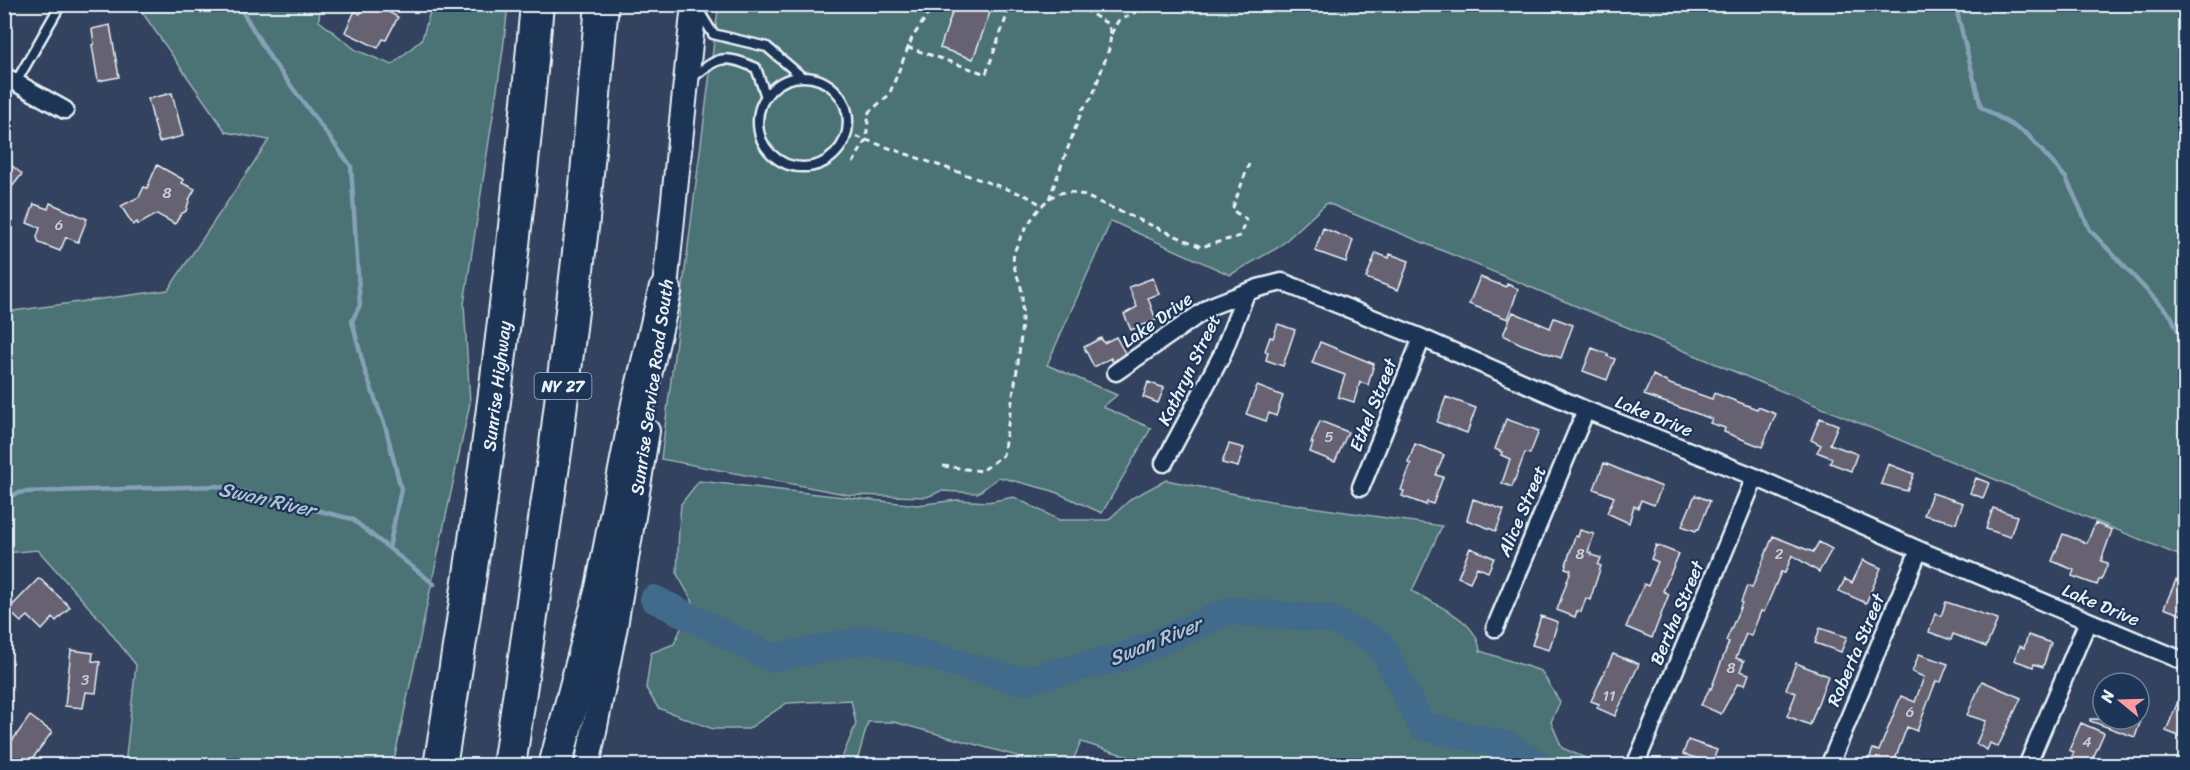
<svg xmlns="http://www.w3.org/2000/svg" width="2190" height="770" viewBox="0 0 2190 770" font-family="Sriracha,sans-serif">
<rect width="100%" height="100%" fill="#33425f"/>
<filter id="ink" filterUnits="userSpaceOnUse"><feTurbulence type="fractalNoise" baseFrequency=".0167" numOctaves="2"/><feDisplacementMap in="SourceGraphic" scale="12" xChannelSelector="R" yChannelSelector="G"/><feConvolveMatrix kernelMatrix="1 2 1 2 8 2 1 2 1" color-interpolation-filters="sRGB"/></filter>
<g filter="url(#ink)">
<path fill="#4b7275" stroke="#9ab2b6" stroke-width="1.5" d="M137,5H320L319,21L356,50L392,65L422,39L432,5H508L503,50L464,304L470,403L393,765H125L136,665L103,623L38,550L5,553V306L13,311L168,290L269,140L226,132Z
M721,5H2185V558L1327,203L1279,247L1230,275L1111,221L1047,365L1117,395L1103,407L1151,428L1102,513L1053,491L999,477L978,493L941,491L927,497L850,495L661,459L718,10Z
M1166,480L1270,501L1442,526L1412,591C1437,606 1477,619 1480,651L1541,671L1560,702L1551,722L1562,748L1602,765L1159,766L1081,742L1071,765H1016L1017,756L894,722H868L856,765H839L856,724L851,700L787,703L748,729H713L658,708L646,688L651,653L674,644L693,602L677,574L679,528L681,504L699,481L917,505L957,500L988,502L1014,497L1059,520H1108L1132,498Z"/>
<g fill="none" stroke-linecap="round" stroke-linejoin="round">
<path stroke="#84a1b6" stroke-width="4.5" d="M238,4L271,59L351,166L360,305L352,321L365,371L386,429L401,489L389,548
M1955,4L1981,107L2027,134L2066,178L2090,230L2171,316L2186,348
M4,497L23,492L218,486L352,519L434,584"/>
<path stroke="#426b8a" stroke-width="28" d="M654,599L772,658L870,639L1020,681L1124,657L1229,611L1330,619L1380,643L1422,726L1508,746L1541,766"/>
</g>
<path fill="#666272" stroke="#e8f1f8" stroke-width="1.5" d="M364,4H373L398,17L386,40L383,39L378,48L345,32L355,11L360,14Z
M955,4H993L973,59L940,48Z
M110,25L119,77L98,81L92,45L94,44L92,29Z
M172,93L183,136L159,142L148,99Z
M10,164L22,174L12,187L4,181V171Z
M157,165L184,180L182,183L195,189L190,198L186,211L181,214L175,224L157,214L138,225L137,222L133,225L121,206L139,197L144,187L147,188Z
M50,203L87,219L78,242L66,237L60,251L39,243L37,237L40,228L27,223L34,204L48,209Z
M1323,228L1353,240L1346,262L1315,251Z
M1376,253L1389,258L1390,254L1409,261L1398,290L1366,278Z
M1480,277L1506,287L1507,284L1518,289L1508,319L1469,304Z
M1153,278L1159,294L1148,298L1156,320L1131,330L1124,314L1137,307L1129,287Z
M1513,312L1550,328L1554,318L1573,325L1561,358L1521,344L1503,335Z
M1278,324L1295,330L1283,366L1266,360L1268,352L1265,351L1270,337L1273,338Z
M1116,337L1125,353L1113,362L1111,358L1094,367L1084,347L1101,338L1104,343Z
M1320,342L1374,364L1368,385L1360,382L1354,402L1338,397L1345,375L1312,363Z
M1592,348L1608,354L1607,356L1615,359L1607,380L1583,371Z
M1653,375L1670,384L1712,399L1714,393L1757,409L1758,407L1776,414L1762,447L1724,432L1725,428L1710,423L1712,419L1644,395Z
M1148,382L1164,388L1158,403L1143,397Z
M1257,386L1283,396L1276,416L1269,413L1266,421L1246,414Z
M1446,397L1476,408L1467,433L1437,422Z
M1820,418L1838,425L1830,444L1857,454L1851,471L1830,463L1832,458L1817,452L1821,445L1811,440Z
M1506,419L1539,431L1530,454L1525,453L1512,487L1502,483L1510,459L1501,455L1502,452L1495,449Z
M1320,421L1348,432L1335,462L1310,452L1313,443H1311Z
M1229,444L1244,448L1238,467L1222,463Z
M1415,444L1444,455L1436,475L1443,477L1433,504L1427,502L1426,505L1402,496L1404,491L1401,490L1411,464L1408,463Z
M1604,463L1662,487L1654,505L1641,500L1638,508L1634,506L1629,523L1607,513L1614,497L1594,489Z
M1888,464L1914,474L1907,491L1881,484Z
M1976,478L1989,483L1983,498L1970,493Z
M1932,493L1963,503L1956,523L1924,515Z
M1695,495L1710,501L1699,529H1697L1696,531L1682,526Z
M1473,499L1504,510L1496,531L1467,520Z
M1993,508L2017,516L2010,537L1986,529Z
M2095,523L2112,530L2101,561L2108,563L2101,580H2099L2097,585L2072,576L2074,570L2052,561L2063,534L2087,543Z
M1580,530L1594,534L1588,552L1591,553V555L1601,558L1598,565L1601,566L1590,600L1586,598L1581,612L1577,611L1575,617L1557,610L1571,570L1565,568L1575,536L1578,537Z
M1773,536L1813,552L1819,542L1832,549L1819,572L1792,555L1785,573L1781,572L1764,612L1761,611L1751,636L1746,634L1736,658L1744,661L1740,671L1749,674L1745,685L1738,683L1721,714L1701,705L1710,688L1711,689L1729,642L1726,641L1742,603L1741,602L1747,586L1752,588Z
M1656,545L1679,554L1663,591L1669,594L1652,638L1626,627L1644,584L1648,586L1658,562L1651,559Z
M1470,548L1494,558L1488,572L1477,567L1470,582L1458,577Z
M1863,560L1881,568L1866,603L1839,591L1845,579L1852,583Z
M39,578L70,607L56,621L53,618L42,630L28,616L21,622L8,610Z
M2176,580L2186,584V606L2182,615L2164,608Z
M1946,602L1998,619L1986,647L1953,634L1951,640L1929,632L1935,614L1941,616Z
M1541,616L1558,622L1549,650L1532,645Z
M1820,628L1847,637L1841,652L1815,643Z
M2028,635L2051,643L2043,667L2034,664L2033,667L2014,660L2020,646L2024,648Z
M71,650L93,653L92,661L100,662L96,693L86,692L83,708L65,706Z
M1613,654L1639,664L1615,716L1597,708L1599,704L1591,701Z
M1919,654L1948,664L1941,682L1936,681L1917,731L1907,727L1893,765H1867L1873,749L1879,751L1901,696L1915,702L1924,677L1912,672Z
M1796,663L1828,676L1810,725L1787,716L1796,693L1786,689Z
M1982,681L2021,698L1998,747L1990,743L1987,750L1976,744L1986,721L1967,715Z
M2185,684H2186V739L2166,731Z
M30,716L52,732L30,762L25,758L19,765H11L4,761V752Z
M2090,719H2129L2140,723L2135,737L2090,721Z
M2081,723L2104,733L2090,765H2068L2074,752L2069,750Z
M1688,740L1717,750L1712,763L1683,754Z"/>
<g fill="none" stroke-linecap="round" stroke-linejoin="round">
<defs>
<path id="service" d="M699,11L713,34L767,47L802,77
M758 122a45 45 0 1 1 90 0a45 45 0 1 1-90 0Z
M692,78C719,56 724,54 756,68L766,97
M16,82L61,4"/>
<path id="minor" d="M4,76L65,110
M1116,372L1211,306L1258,288L1282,282L1422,338L1586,410L1755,477L1919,550L2186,662
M1164,463L1222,355L1246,293
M1361,487L1422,338
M1495,628L1586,410
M1636,763L1755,477
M1829,766L1919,550
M2027,766L2088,621"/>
<path id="secondary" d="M663,307L694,4
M587,766L615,626L647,431"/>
<path id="motorway" d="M440,766C482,513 515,260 537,4
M509,766L556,445L583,219L602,4
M555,766L602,588L638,404L665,291"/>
</defs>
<use href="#service" stroke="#e8f1f8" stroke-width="13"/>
<use href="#minor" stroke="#e8f1f8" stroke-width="21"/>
<use href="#secondary" stroke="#e8f1f8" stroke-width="28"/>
<use href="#motorway" stroke="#e8f1f8" stroke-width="36"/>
<path stroke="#e8f1f8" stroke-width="3" stroke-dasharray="6 4.5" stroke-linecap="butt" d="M1111,34L1118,21L1136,12
M907,47L986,74L1011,4
M846,133L1027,196L1043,206
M853,163L866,140L869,112L889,95L912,38L935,4
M1049,199L1082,110L1092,97L1109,49L1111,34L1108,24L1075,4
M943,466L982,471L1003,455C1011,402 1024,348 1022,294C1021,278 1009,267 1015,250C1021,234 1039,203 1055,195C1063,191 1070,192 1078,193L1201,247L1240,236L1246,219L1232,210L1249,164"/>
<use href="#service" stroke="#1d3557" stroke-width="8"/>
<use href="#minor" stroke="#1d3557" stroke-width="16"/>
<use href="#secondary" stroke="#1d3557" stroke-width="24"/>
<use href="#motorway" stroke="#1d3557" stroke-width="32"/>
</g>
</g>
<g text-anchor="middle" stroke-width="4.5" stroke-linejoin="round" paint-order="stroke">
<g font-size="15" fill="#c8cdd6">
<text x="167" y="198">8</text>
<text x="59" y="230">6</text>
<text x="1329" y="442">5</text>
<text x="1580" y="559">8</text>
<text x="1779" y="559">2</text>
<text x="1731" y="673">8</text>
<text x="85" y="685">3</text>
<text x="1609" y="701">11</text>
<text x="1910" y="717">6</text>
<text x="2087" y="747">4</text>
</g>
<rect fill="#1d3557" stroke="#abb9c8" stroke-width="1.5" x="534.5" y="373" width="57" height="26" rx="4.5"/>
<g font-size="16" font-weight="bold" fill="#e8f1f8">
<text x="563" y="392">NY 27</text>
</g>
<g font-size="18" fill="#e8f1f8" stroke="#1d3557">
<text transform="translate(1157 320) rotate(-35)" y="6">Lake Drive</text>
<text transform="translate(1189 370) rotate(-64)" y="6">Kathryn Street</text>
<text transform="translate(497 386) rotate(-83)" y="6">Sunrise Highway</text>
<text transform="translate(652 387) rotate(-82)" y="6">Sunrise Service Road South</text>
<text transform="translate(1373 405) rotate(-68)" y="6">Ethel Street</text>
<text transform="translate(1654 416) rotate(22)" y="6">Lake Drive</text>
<text transform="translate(1522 511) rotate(-67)" y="6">Alice Street</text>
<text transform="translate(2101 605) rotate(23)" y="6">Lake Drive</text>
<text transform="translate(1677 613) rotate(-67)" y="6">Bertha Street</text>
<text transform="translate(1856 650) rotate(-67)" y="6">Roberta Street</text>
</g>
<g font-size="20" font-style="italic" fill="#aec2d2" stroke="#1d3557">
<text transform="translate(267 499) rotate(13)" y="7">Swan River</text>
<text transform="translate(1155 641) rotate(-22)" y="7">Swan River</text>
</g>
</g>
<rect width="2190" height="770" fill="none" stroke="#1d3557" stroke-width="24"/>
<rect x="12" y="12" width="2166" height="746" fill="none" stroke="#e8f1f8" stroke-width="2" filter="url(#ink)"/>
<g transform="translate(2121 701) rotate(289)"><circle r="28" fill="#1d3557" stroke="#6e8097" stroke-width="1.5"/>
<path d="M0-4.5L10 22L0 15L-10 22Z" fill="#ff9aa2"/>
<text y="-9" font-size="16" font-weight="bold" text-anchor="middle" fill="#e8f1f8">N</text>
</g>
</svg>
